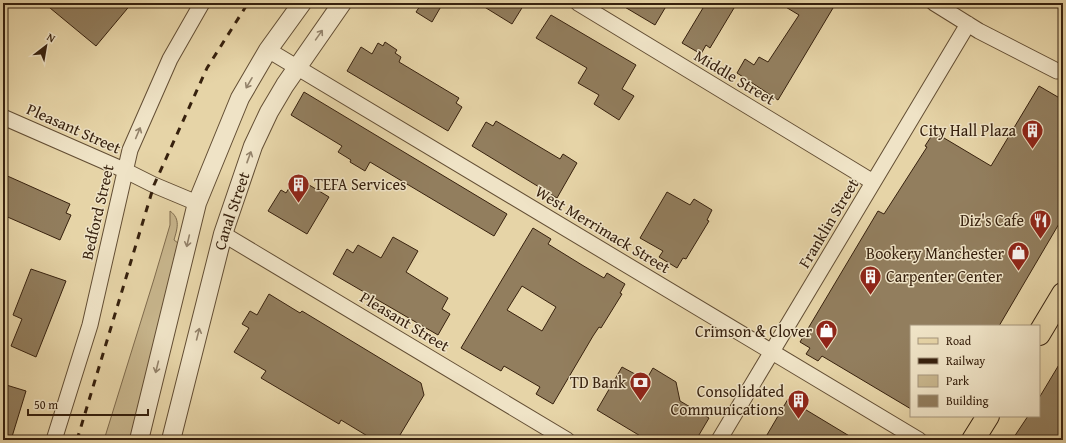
<svg xmlns="http://www.w3.org/2000/svg" width="1066" height="443" viewBox="0 0 1066 443" font-family="'Gentium Book Plus',serif">
<rect width="100%" height="100%" fill="#e6d4a7"/>
<filter id="stains"><feTurbulence type="fractalNoise" baseFrequency=".005" numOctaves="4"/><feColorMatrix values="0 0 0 0 .2 0 0 0 0 .09 0 0 0 0 .02 0 0 0 .5 -.17"/></filter>
<radialGradient id="worn" r=".72"><stop offset=".6" stop-color="#630" stop-opacity="0"/><stop offset="1" stop-color="#630" stop-opacity=".3"/></radialGradient>
<path fill="#c8b68d" stroke="#806c4e" d="M170,211C181,219 177,229 174,240L178,243L130,440H104L154,279L170,225Z"/>
<path fill="#927e5e" stroke="#37210e" fill-rule="evenodd" d="M44,3H132L96,46Z
M422,3H443L432,22L416,12Z
M478,3H525L512,24Z
M618,3H668L655,25Z
M706,3H737L710,48L706,45L701,54L682,43Z
M779,3H836L778,100L737,73L745,59L754,65L759,57L768,62L799,15Z
M551,15L636,65L622,89L634,96L619,120L594,104L599,95L578,83L587,68L536,38Z
M385,42L397,50L395,53L401,57L399,62L459,98L456,103L462,107L448,131L347,71L361,47L372,54L378,43L383,46Z
M1039,86L1063,100V217L999,326H911V409L822,356L818,361L806,354L810,348L800,342L878,211L884,214L927,147L925,146L934,132L991,166Z
M304,92L507,214L494,236L370,162L365,171L350,162L351,160L338,152L342,146L291,115Z
M496,121L560,159L563,154L577,163L557,198L472,146L486,122L493,126Z
M3,174L70,204L66,213L71,215L60,240L3,215Z
M296,177L329,197L307,234L268,211L281,190L286,193Z
M667,192L690,205L694,199L712,210L707,220L709,221L686,259L683,258L677,268L659,257L663,251L640,238Z
M533,228L551,239L548,244L582,265L604,278L607,273L625,284L620,293L622,294L601,328L599,327L593,336L553,404L536,394L540,387L504,366L501,371L461,348ZM522,286L556,307L542,331L507,310Z
M393,237L418,251L406,272L448,298L442,309L450,314L438,335L333,274L347,249L353,253L358,245L381,258Z
M31,269L66,281L36,357L11,346L22,319L13,315Z
M269,294L300,313L302,311L421,383L424,395L397,440H374L341,420L339,424L261,378L266,371L234,352L249,328L242,324L250,311L257,315Z
M1063,358V440H1012L1028,416H1039V398Z
M622,367L646,380L653,368L676,382L680,401L709,418L696,440H647L597,410Z
M3,384L26,391L11,440H3Z
M788,399L856,440H764Z"/>
<g fill="none" stroke-linecap="round" stroke-linejoin="round">
<defs>
<path id="minor" d="M578,3L873,182
M934,3L979,31L1057,71
M268,50L919,440
M3,117L124,170L154,185L197,203
M223,234L567,440
M54,440L90,325L130,150L170,59L202,3
M719,440L968,24"/>
<g id="tertiary">
<path d="M139,440L197,203L240,98L268,50L302,3"/>
<path id="s1" d="M171,440L223,234L253,146L269,112L285,85L342,3"/>
</g>
<path id="primary" d="M1039,334L1063,294
M973,440L988,416"/>
</defs>
<use href="#minor" stroke="#634e34" stroke-width="17"/>
<use href="#tertiary" stroke="#634e34" stroke-width="20"/>
<use href="#primary" stroke="#37210e" stroke-width="24"/>
<use href="#minor" stroke="#efe3c6" stroke-width="15"/>
<use href="#tertiary" stroke="#efe3c6" stroke-width="18"/>
<use href="#primary" stroke="#e6d4a7" stroke-width="22"/>
<path stroke="#37210e" stroke-width="3" stroke-dasharray="7 7" stroke-linecap="butt" d="M77,440L154,185L207,68L248,3"/>
</g>
<defs><path id="oneway-shaft" d="M-6 0H5M1.5-3L5.5 0L1.5 3" fill="none" stroke-width="1.6" stroke-linecap="round" stroke-linejoin="round"/></defs>
<g stroke="#93826a">
<use href="#oneway-shaft" transform="translate(319 35) rotate(-55)"/>
<use href="#oneway-shaft" transform="translate(249 83) rotate(120)"/>
<use href="#oneway-shaft" transform="translate(138 133) rotate(-67)"/>
<use href="#oneway-shaft" transform="translate(249 157) rotate(-70)"/>
<use href="#oneway-shaft" transform="translate(188 241) rotate(103)"/>
<use href="#oneway-shaft" transform="translate(198 334) rotate(-76)"/>
<use href="#oneway-shaft" transform="translate(157 367) rotate(104)"/>
</g>
<defs>
<symbol id="building-pin" viewBox="-11 -11 22 30"><path d="M0 17L-7.5 6A9.5 9.5 0 1 1 7.5 6Z" fill="#8f2418" stroke="#efe3c6"/><path d="M-4-6H4V6H1V3H-1V6H-4ZM-2.5-4.3h1.7v1.8h-1.7ZM.8-4.3h1.7v1.8H.8ZM-2.5-1h1.7V.8h-1.7ZM.8-1h1.7V.8H.8Z" fill="#fff"/></symbol>
<symbol id="restaurant-pin" viewBox="-11 -11 22 30"><path d="M0 17L-7.5 6A9.5 9.5 0 1 1 7.5 6Z" fill="#8f2418" stroke="#efe3c6"/><path d="M-5-6h1v4h1v-4h1v4h1v-4h1v5L-1.5 .5V6h-2V.5L-5-1ZM5-6V6H3V1.5H1.5Q1.5-4 5-6Z" fill="#fff"/></symbol>
<symbol id="shop-pin" viewBox="-11 -11 22 30"><path d="M0 17L-7.5 6A9.5 9.5 0 1 1 7.5 6Z" fill="#8f2418" stroke="#efe3c6"/><path d="M-5-2.5h2.3a2.7 3.5 0 0 1 5.4 0H5L5.5 6h-11ZM-1.5-2.5h3a1.5 2.3 0 0 0-3 0Z" fill="#fff"/></symbol>
<symbol id="bank-pin" viewBox="-11 -11 22 30"><path d="M0 17L-7.5 6A9.5 9.5 0 1 1 7.5 6Z" fill="#8f2418" stroke="#efe3c6"/><path d="M-6-4H6V4H-6ZM0-2.3a2.3 2.3 0 1 0 0 4.6a2.3 2.3 0 1 0 0-4.6Z" fill="#fff"/></symbol>
</defs>
<g fill-rule="evenodd">
<use href="#building-pin" x="1020" y="118" width="25" height="34"/>
<use href="#building-pin" x="286" y="172" width="25" height="34"/>
<use href="#restaurant-pin" x="1028" y="208" width="25" height="34"/>
<use href="#shop-pin" x="1006" y="240" width="25" height="34"/>
<use href="#building-pin" x="858" y="264" width="25" height="34"/>
<use href="#shop-pin" x="814" y="318" width="25" height="34"/>
<use href="#bank-pin" x="628" y="370" width="25" height="34"/>
<use href="#building-pin" x="786" y="388" width="25" height="34"/>
</g>
<g text-anchor="middle" stroke-width="3" stroke-linejoin="round" paint-order="stroke">
<g font-size="16" fill="#37210e" stroke="#efe3c6">
<text transform="translate(735 77) rotate(31)" y="6">Middle Street</text>
<text transform="translate(74 128) rotate(24)" y="6">Pleasant Street</text>
<text dy="6" stroke="none"><textPath href="#s1" startOffset="237">Canal Street</textPath></text>
<text transform="translate(97 212) rotate(-77)" y="6">Bedford Street</text>
<text transform="translate(828 223) rotate(-59)" y="6">Franklin Street</text>
<text transform="translate(603 229) rotate(31)" y="6">West Merrimack Street</text>
<text transform="translate(405 321) rotate(31)" y="6">Pleasant Street</text>
</g>
<g font-size="16" fill="#37210e" stroke="#efe3c6" text-anchor="end">
<text x="1016" y="136">City Hall Plaza</text>
<text x="314" y="190" text-anchor="start">TEFA Services</text>
<text x="1024" y="226">Diz's Cafe</text>
<text x="1004" y="259">Bookery Manchester</text>
<text x="886" y="282" text-anchor="start">Carpenter Center</text>
<text x="812" y="337">Crimson &amp; Clover</text>
<text x="626" y="388">TD Bank</text>
<text x="784" y="397">Consolidated<tspan x="784" dy="18">Communications</tspan></text>
</g>
</g>
<rect width="1066" height="443" fill="none" stroke="#e6d4a7" stroke-width="16"/>
<rect x="4" y="4" width="1058" height="435" fill="none" stroke="#37210e" stroke-width="2"/>
<rect x="8" y="8" width="1050" height="427" fill="none" stroke="#37210e"/>
<rect x="910" y="325" width="130" height="92" fill="#efe3c6" stroke="#a5957c"/>
<rect x="918" y="338" width="20" height="6" fill="#e6d4a7" stroke="#a5957c"/>
<text x="946" y="345" font-size="12" fill="#37210e">Road</text>
<rect x="918" y="358" width="20" height="6" fill="#37210e" stroke="#a5957c"/>
<text x="946" y="365" font-size="12" fill="#37210e">Railway</text>
<rect x="918" y="375" width="20" height="12" fill="#c8b68d" stroke="#a5957c"/>
<text x="946" y="385" font-size="12" fill="#37210e">Park</text>
<rect x="918" y="395" width="20" height="12" fill="#927e5e" stroke="#a5957c"/>
<text x="946" y="405" font-size="12" fill="#37210e">Building</text>
<g transform="translate(46 46) rotate(31)" stroke="#efe3c6" stroke-width="3" paint-order="stroke">
<path d="M0-3L7 15L0 10L-7 15Z" fill="#37210e"/>
<text y="-6" font-size="11" font-weight="bold" text-anchor="middle" fill="#37210e">N</text>
</g>
<path d="M28 409v6h120v-6" fill="none" stroke="#37210e" stroke-width="2"/>
<text x="34" y="409" font-size="12" fill="#37210e" stroke="#efe3c6" stroke-width="3" paint-order="stroke">50 m</text>
<rect width="100%" height="100%" filter="url(#stains)"/>
<rect width="100%" height="100%" fill="url(#worn)"/>
</svg>
